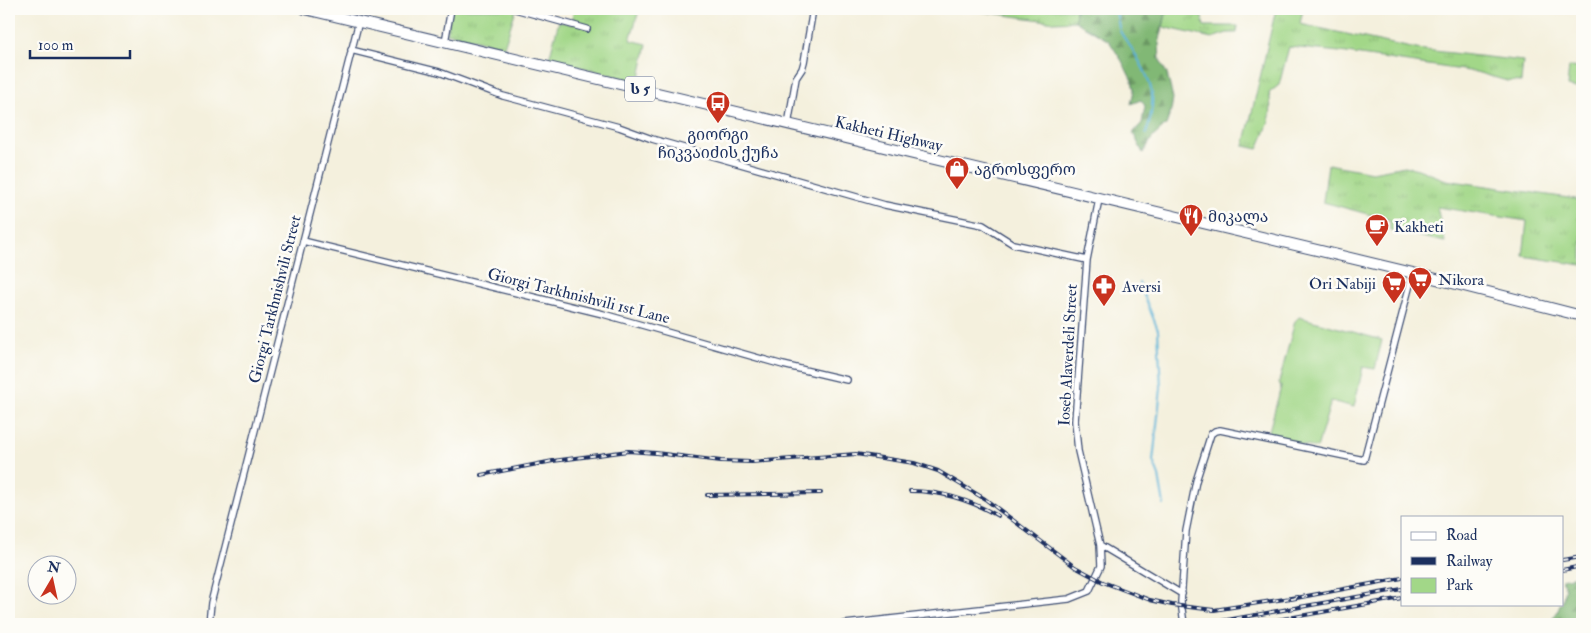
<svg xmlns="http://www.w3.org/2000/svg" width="1591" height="633" viewBox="0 0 1591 633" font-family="'IM FELL Double Pica','Noto Serif Georgian',serif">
<defs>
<pattern id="grass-tufts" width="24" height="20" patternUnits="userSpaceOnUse" patternTransform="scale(1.25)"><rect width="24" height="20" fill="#a2d788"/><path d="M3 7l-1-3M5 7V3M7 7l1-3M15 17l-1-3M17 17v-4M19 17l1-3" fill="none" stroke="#8bb978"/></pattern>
<pattern id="forest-firs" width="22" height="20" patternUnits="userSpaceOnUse" patternTransform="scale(1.25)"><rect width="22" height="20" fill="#81b874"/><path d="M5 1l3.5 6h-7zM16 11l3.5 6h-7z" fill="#699662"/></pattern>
</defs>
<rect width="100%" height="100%" fill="#fdfcf7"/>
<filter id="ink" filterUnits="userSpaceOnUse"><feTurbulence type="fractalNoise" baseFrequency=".02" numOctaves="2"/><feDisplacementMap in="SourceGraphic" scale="10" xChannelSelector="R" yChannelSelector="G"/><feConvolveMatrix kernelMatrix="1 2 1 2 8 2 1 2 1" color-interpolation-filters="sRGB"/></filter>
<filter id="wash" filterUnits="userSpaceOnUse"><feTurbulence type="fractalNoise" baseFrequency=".0096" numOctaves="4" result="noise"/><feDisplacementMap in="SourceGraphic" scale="20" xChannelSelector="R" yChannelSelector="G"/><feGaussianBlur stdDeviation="1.12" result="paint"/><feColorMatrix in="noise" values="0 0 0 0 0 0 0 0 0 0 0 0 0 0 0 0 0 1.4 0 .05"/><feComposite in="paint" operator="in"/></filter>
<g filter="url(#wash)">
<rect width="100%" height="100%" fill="#f4f0dd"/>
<path fill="url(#grass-tufts)" stroke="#5e8373" d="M451,9H516L504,47L447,33Z
M572,9H638V14L630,40L647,44L639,82L549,59L559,21L574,25Z
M963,9H1076L1075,21L1055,22Z
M1167,9H1175L1202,17L1204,26H1238L1237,33H1227L1212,38L1163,27Z
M1276,9H1303L1300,24L1416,49L1523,61L1521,82L1507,81L1476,72L1340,52L1289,47L1279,85L1269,93C1274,117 1267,127 1258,149L1244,146Z
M1569,67L1582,68V89L1567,86Z
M1328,164L1372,172L1405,166L1418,169L1446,180L1582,200V265L1523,256L1527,221L1437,207L1445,242L1390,230V220L1323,202Z"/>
<path fill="url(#forest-firs)" stroke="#4e7469" d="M1076,9H1167L1159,44L1160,60L1167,74L1173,98L1171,111L1166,125L1153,137L1143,153L1133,133L1142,123L1145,106L1141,100L1131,104L1134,90L1132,81L1122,61L1109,41L1075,21Z
M1582,575V624H1549L1558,611L1560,604H1562L1565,588L1562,579Z"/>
<path fill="#a2d788" stroke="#5e8373" d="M1299,317L1382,340L1375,369L1363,367L1354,407L1331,401L1317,448L1267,438L1281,387L1279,382L1295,321Z"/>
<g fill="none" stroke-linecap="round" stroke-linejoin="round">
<path stroke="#5cb4d9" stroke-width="2" d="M1114,9C1119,16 1117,23 1120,31C1124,39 1131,46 1135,54C1154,84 1157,100 1146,134
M1139,283L1158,330L1161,388L1153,461L1159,476L1164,505
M1573,624L1582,606"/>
</g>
</g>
<g filter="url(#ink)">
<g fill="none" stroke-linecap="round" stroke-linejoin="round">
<defs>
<path id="street" d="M515,9L587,29
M445,42L451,9
M351,50L439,72L503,96L619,127L652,139L885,205L983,225L1013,244L1087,260
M788,125L796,78L802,69L804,62L813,9
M303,241L603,314L783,365L847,380
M1100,545L1182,594
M209,624L211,603L359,21
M845,624L1069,599L1089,591L1101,566L1100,545L1078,451L1075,421L1087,260L1099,199
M1184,624L1181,602L1186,531L1196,481L1211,434L1215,431L1220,430L1364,460L1413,273"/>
<path id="highway" d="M305,9L1413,273L1582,316"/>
</defs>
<use href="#street" stroke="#3c4c71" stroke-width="8"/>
<use href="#highway" stroke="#3c4c71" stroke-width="12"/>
<use href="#street" stroke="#fff" stroke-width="5.5"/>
<use href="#highway" stroke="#fff" stroke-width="10"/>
<defs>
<path id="rail" d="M481,475L553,461L628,451L656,453L721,461L752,462L856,454L914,463L938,471L985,499L1075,567L1103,582L1150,600L1172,605L1214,610L1297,597
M910,491C942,491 970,500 998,516
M707,495L821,493
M1562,560L1582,557
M1562,570L1582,566
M1291,599L1402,578
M1204,624L1402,589
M1254,624L1402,598"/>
</defs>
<use href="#rail" stroke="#1b2f5e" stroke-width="4"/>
<use href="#rail" stroke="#fdfcf7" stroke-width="2" stroke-dasharray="5.5" stroke-linecap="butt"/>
</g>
</g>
<defs>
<symbol id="bus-pin" viewBox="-11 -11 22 30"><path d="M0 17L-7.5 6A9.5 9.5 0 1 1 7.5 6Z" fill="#c8321e" stroke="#fdfcf7"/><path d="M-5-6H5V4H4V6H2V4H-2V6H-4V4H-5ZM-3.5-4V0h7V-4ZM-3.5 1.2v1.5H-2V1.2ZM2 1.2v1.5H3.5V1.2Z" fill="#fff"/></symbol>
<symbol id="shop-pin" viewBox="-11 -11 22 30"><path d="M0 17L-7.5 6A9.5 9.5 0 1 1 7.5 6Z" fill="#c8321e" stroke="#fdfcf7"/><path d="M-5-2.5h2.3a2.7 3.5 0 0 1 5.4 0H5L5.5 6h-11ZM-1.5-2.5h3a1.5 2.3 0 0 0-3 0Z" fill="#fff"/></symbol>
<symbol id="restaurant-pin" viewBox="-11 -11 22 30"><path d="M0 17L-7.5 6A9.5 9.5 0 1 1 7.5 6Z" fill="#c8321e" stroke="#fdfcf7"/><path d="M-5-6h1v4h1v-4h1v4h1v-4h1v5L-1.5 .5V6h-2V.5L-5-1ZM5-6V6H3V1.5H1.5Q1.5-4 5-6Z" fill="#fff"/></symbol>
<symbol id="cafe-pin" viewBox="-11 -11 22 30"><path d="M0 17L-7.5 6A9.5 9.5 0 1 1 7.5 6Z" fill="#c8321e" stroke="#fdfcf7"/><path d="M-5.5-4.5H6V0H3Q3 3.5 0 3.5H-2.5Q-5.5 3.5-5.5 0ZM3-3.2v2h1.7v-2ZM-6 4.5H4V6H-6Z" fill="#fff"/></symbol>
<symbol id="supermarket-pin" viewBox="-11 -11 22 30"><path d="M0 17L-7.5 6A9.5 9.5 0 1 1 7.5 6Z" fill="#c8321e" stroke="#fdfcf7"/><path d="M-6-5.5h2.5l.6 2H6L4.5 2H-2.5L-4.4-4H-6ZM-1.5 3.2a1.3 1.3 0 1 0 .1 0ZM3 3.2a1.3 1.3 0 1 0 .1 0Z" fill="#fff"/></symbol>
<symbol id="pharmacy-pin" viewBox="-11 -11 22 30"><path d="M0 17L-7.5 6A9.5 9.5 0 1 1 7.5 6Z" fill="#c8321e" stroke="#fdfcf7"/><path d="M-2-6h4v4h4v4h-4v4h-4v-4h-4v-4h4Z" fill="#fff"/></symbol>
</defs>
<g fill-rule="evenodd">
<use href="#bus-pin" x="704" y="89" width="28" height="38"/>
<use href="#shop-pin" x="943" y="155" width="28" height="38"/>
<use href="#restaurant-pin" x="1177" y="202" width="28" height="38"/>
<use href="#cafe-pin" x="1363" y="212" width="28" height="38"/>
<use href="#supermarket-pin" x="1406" y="265" width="28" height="38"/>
<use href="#supermarket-pin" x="1380" y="269" width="28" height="38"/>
<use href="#pharmacy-pin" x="1090" y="272" width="28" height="38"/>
</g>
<g text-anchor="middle" stroke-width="5" stroke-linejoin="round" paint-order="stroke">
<rect fill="#fdfcf7" stroke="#5f6c8c" stroke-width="1" x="625" y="76.5" width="30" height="25" rx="4"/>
<g font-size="15" font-weight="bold" fill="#1b2f5e">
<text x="640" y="94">ს 5</text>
</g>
<g font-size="16" fill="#1b2f5e" stroke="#fdfcf7">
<text transform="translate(889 133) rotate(13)" y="6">Kakheti Highway</text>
<text transform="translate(579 295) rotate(14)" y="6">Giorgi Tarkhnishvili 1st Lane</text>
<text transform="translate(274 299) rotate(-76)" y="6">Giorgi Tarkhnishvili Street</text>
<text transform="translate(1067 355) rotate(-87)" y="6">Ioseb Alaverdeli Street</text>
</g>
<g font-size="16" fill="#1b2f5e" stroke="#fdfcf7" text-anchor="start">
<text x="718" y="140" text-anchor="middle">გიორგი<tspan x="718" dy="18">ჩიკვაიძის ქუჩა</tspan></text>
<text x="974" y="175">აგროსფერო</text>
<text x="1208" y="222">მიკალა</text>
<text x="1394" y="232">Kakheti</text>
<text x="1438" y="285">Nikora</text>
<text x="1376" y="289" text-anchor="end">Ori Nabiji</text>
<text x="1122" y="292">Aversi</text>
</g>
</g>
<rect width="1591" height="633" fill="none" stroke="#fdfcf7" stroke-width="30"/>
<rect x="1401" y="516" width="162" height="90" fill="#fdfcf7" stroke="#a3aaba"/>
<rect x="1411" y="532" width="25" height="8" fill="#ffffff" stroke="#a3aaba"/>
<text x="1446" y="540" font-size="15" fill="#1b2f5e">Road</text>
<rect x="1411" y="557" width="25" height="8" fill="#1b2f5e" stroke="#a3aaba"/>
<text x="1446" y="566" font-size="15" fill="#1b2f5e">Railway</text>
<rect x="1411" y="578" width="25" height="15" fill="#a2d788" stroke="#a3aaba"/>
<text x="1446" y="590" font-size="15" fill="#1b2f5e">Park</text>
<g transform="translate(52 580) rotate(9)"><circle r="24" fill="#fdfcf7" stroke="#a3aaba"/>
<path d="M0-4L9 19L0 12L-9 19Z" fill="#c8321e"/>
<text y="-8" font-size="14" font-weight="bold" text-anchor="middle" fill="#1b2f5e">N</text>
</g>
<path d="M30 50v8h100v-8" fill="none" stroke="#1b2f5e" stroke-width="2.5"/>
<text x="38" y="50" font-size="15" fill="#1b2f5e" stroke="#fdfcf7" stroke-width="4" paint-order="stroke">100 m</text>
</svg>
